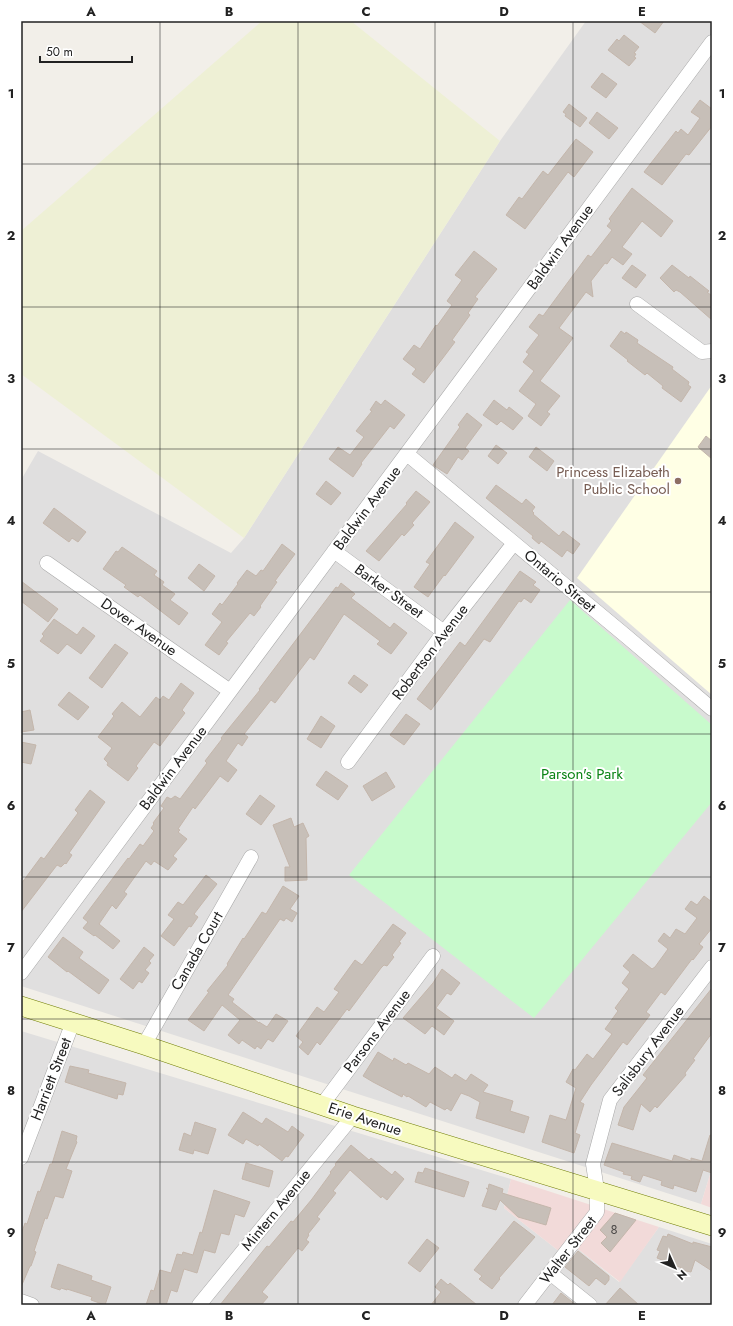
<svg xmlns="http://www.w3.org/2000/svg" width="733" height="1326" viewBox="0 0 733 1326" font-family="Jost,sans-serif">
<rect width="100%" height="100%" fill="#f2efe9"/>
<path fill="#e0dfdf" d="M586,21H712V1168L701,1204L21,986V480L38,451L231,553L244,538L500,141Z
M21,1031L511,1179L504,1208L569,1259L578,1249L619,1282L659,1227L712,1244V1305H21Z"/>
<path fill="#f2dad9" d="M712,1168V1208L701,1204Z
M511,1179L659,1227L620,1282L578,1249L569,1259L504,1208Z"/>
<path fill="#ffffe5" d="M712,385V695L577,578Z"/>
<path fill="#eef0d5" d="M262,21H351L500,141L244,538L21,374V231Z"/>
<path fill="#c8facc" d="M570,600L712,725V802L534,1018L349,875Z"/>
<path fill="#c7bfb8" stroke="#c4b6ab" d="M639,21H664L655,33Z
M624,35L639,47L634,53L636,54L634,57L636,58L629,66L608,50L617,39L619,41Z
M602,73L617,84L606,98L591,87Z
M700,100L712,109V126L689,155L686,154L662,185L644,172L676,131L678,133L681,129L688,135L700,118L691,112Z
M569,104L587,118L580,127L565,116L566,114L563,112Z
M597,112L618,128L609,139L589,123Z
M576,139L593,152L574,177L568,172L525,229L506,215L519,197L522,199L543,171L548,175Z
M632,188L673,221L661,237L642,221L622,247L632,254L623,265L612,257L607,264L605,263L591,281L593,297L586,292L559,328L573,338L540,381L560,396L547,412L550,414L541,426L528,416L536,404L519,391L534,371L523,362L529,354L526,352L539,335L529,327L539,314L543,316L588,255L591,257L612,230L607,226L611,221L609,219Z
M474,251L497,269L475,297L478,299L468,313L470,315L452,340L455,342L424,383L412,374L416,369L403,359L414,345L420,349L436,325L437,326L452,305L447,301L462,280L455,275Z
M632,265L646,275L636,288L622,278Z
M672,265L689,278L690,276L709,291L707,292L712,296V320L680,292L676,290L674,292L660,278Z
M621,331L625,334L626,332L638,340L637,343L673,367L672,369L689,382L688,385L691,387L681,402L662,388L663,386L647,373L645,375L627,361L628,360L610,346Z
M385,400L405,415L394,429L390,426L361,463L362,464L353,477L329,459L338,447L350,455L364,437L356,431L372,411L370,410L376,401L381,405Z
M494,400L507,410L509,407L523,418L513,430L501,421L497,425L483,415Z
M467,413L482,425L465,448L469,451L462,460L458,457L447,474L433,465L460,427L458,425Z
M706,436L712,441V459L698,447Z
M496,445L507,453L498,464L488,456Z
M536,447L554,461L547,471L529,457Z
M326,481L341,493L331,505L316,494Z
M496,485L522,504L526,499L535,507L532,511L534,513L533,514L559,536L563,531L580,544L573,554L567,550L562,557L541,541L539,544L532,538L533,536L486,498Z
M416,491L430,502L412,523L414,525L404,536L402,534L379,561L366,551L407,504L406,503Z
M54,508L86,532L78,542L72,538L69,542L43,523Z
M455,522L474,537L445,576L444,575L428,597L414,587L430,564L426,562Z
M282,544L295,554L275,581L277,582L260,606L261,607L254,616L250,613L226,642L228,643L219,655L205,645L222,622L212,614L220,603L222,605L238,584L237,583L247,570L256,576L261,570L263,571Z
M122,547L157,571L154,575L164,582L162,585L175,594L170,600L188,613L179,625L140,595L138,597L124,587L126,585L103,569L116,551L118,552Z
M199,564L215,576L204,591L188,578Z
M520,571L536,582L533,585L540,590L531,603L524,598L521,602L519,601L490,642L484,639L431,710L417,699L460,642L465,646Z
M21,581L58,609L48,622L21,601Z
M341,583L355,594L351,598L372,614L390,628L394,623L407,633L391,654L377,644L380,641L344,614L314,660L310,657L275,703L271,700L244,734L248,737L242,746L238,743L226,761L237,770L228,782L220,776L195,809L193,807L178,829L180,830L178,832L187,839L173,856L177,859L168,870L154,861L151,865L146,861L124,892L127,894L116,909L112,905L99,924L120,941L113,949L95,935L94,936L83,928L88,922L83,918L128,858L129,859L140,844L143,846L154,831L151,828L154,824L153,823L164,808L161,806L167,797L171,799L175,796L180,799L207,763L205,761L222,739L221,738L260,690L259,689L336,587L338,588Z
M54,619L77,635L83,627L95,636L81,654L67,644L58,654L40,641L44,636L42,634Z
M115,644L128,653L102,688L89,678Z
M354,675L368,685L361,693L348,683Z
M181,683L194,693L182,710L185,713L160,746L154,742L136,766L138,768L128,781L107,765L108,763L104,759L112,748L98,737L114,716L112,714L122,702L140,717L156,697L160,700L163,696L169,700Z
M69,692L89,707L78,720L58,705Z
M30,710L34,730L21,732V712Z
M406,714L420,724L404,745L390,735Z
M321,716L335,726L321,748L307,739Z
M21,742L36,745L31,764L21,762Z
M326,771L348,786L338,800L316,785Z
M386,772L395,787L372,801L363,786Z
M90,790L105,802L69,853L72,855L66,864L65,863L61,867L57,865L21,912V884L41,857L44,859L78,813L75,810Z
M260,795L275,806L261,825L246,814Z
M291,818L294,827L303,823L309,836L306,838L307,880L285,881V867H290L273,825Z
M206,875L217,884L194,914L198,917L191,927L189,926L174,946L161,936L174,919L168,915L178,902L183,905Z
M283,886L299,896L290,909L297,913L292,922L286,918L284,921L280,919L228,995L234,999L232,1002L259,1023V1022L267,1027L276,1014L288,1021L273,1042L268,1039L261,1049L257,1046L255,1049L242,1040L239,1044L228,1035L240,1020L222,1005L204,1031L188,1020L209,992L207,991L228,965L227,964L243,938L244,939L262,912L266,914Z
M704,896L712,902V928L699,944L703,947L693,960L692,959L665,995L661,992L646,1012L650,1015L640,1028L627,1045L623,1042L591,1085L580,1102L584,1104L575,1133L580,1135L574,1153L542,1142L550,1115L566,1120L576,1088L566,1082L573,1069L575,1070L587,1054L593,1059L612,1034L605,1029L618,1011L615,1008L629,989L622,983L630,972L623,966L633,954L652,969L655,967L668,949L658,941L664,933L670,938L676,929L685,934L697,918L685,909L691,901L697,905Z
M393,924L406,933L399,942L401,943L392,955L394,957L387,966L384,965L381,968L349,1011L347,1009L320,1045L317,1042L308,1055L299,1047L303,1042L296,1036L317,1007L324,1012L339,992L334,989L355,960L362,965Z
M63,937L83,952L79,958L109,980L99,994L68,971L67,972L48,957Z
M144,947L154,955L149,961L151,963L145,970L149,973L142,983L139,981L133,989L120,979Z
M442,969L460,983L451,995L447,993L436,1008L454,1021L444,1035L432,1026L425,1034L403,1018L433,983Z
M712,988V1033L693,1059L695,1060L685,1073L686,1075L657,1108L655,1106L650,1112L641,1104L633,1130L618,1125L624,1107L647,1078L643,1075Z
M378,1052L393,1061L394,1058L406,1065L408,1063L429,1074L435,1067L452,1078L455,1074L466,1081L471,1074L488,1085L483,1092L513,1101L510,1111L529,1117L524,1133L476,1118L480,1102L469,1096L461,1093L451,1111L447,1108L445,1110L430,1102L426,1107L408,1096L407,1097L403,1094L402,1097L373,1082L363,1076Z
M70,1066L89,1070L88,1073L126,1083L123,1095L118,1094L117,1099L65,1082Z
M243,1112L262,1124L266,1118L288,1132L292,1126L304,1135L288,1157L286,1156L282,1161L259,1144L258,1146L246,1139L243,1144L228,1135Z
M195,1122L216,1129L208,1154L194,1150L193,1154L179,1150L184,1133L191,1136Z
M62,1131L77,1136L76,1141L77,1142L66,1169L72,1171L63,1198L55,1196L47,1219L45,1218L34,1251L36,1252L31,1266H30L21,1287V1235L25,1223L27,1224L38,1191L40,1192L50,1164H52Z
M710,1135H712V1173L703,1170L696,1192L674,1185L673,1189L661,1185L662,1181L643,1175L640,1182L631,1179L632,1176L623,1174L624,1172L604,1165L612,1143L672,1161L674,1155L691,1161V1158L702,1161Z
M351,1145L369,1160L371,1158L392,1175L395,1171L404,1179L387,1200L382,1196L381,1198L350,1170L333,1191L336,1193L317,1217L320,1219L308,1234L309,1235L306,1240L309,1242L302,1251L298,1248L262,1292L268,1297L261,1305H220L267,1246L269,1247L291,1221L293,1222L312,1199L331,1173L330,1172L336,1165L335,1164Z
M246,1163L273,1171L269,1187L242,1179Z
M425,1168L469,1182L464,1197L415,1182L418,1172L423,1173Z
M489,1184L503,1189L502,1193L551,1208L546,1225L518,1217L500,1200L496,1210L482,1206L488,1190L486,1188L488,1189Z
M214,1190L250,1202L244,1217L235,1214L229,1235L221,1233L215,1253L204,1250L197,1273L184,1269L177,1292L171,1290L166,1305H146L151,1290L154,1291L160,1270L171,1273L177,1254L182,1255L183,1252L193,1255L200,1232L202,1233Z
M615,1213L636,1220L610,1252L601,1243L607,1237L600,1230Z
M514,1221L535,1237L499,1278L500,1279L492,1289L479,1279L482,1276L474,1270Z
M668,1234L693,1244V1242L712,1247V1271L695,1260L691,1272L681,1270L682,1268L657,1258L660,1251L657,1250L663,1236L667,1237Z
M427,1239L439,1248L420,1272L408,1263Z
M578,1251L609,1276V1280L605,1285L596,1278L589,1286L565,1267Z
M58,1264L92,1276L91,1280L111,1287L105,1305L91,1300L92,1297L67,1289V1290L61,1288L60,1290L51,1287Z
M441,1279L448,1285L450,1283L477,1305H431L441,1292L435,1287Z
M620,1288L639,1305H605Z
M561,1293L576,1305H552Z"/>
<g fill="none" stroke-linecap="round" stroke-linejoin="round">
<defs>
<path id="minor" d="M637,304L702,352L712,351
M407,454L626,636L712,709
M334,551L444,632
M47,563L230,691
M348,762L444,632L514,543
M21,973L712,42
M144,1045L251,857
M322,1105L433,956
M21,1158L73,1022
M550,1273L590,1305
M21,1301L32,1305
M199,1305L353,1116
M525,1305L597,1212V1190L593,1164L610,1100L712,967"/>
<path id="secondary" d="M21,1006L144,1045L353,1116L712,1226"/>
</defs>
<use href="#minor" stroke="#a9a9a9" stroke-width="15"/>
<use href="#secondary" stroke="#707d05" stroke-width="20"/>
<use href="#minor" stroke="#fff" stroke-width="14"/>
<use href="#secondary" stroke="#f7fabf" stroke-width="19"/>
</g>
<path fill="none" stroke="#222" stroke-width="1" stroke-opacity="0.55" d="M160,21V1305M298,21V1305M435,21V1305M573,21V1305M21,164H712M21,307H712M21,449H712M21,592H712M21,734H712M21,877H712M21,1019H712M21,1162H712"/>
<circle fill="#8d6e63" stroke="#fff" stroke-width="1.5" cx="678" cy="481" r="4"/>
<g text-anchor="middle" stroke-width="4" stroke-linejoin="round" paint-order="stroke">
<g font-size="13" fill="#4b4948">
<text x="614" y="1234">8</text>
</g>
<g font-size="15" fill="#222" stroke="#fff">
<text transform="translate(560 247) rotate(-54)" y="5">Baldwin Avenue</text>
<text transform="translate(367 508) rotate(-53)" y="5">Baldwin Avenue</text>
<text transform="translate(560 581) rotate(40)" y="5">Ontario Street</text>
<text transform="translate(389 591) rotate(36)" y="5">Barker Street</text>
<text transform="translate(139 627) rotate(35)" y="5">Dover Avenue</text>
<text transform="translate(430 652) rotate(-53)" y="5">Robertson Avenue</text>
<text transform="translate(173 768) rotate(-53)" y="5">Baldwin Avenue</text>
<text transform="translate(197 951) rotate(-60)" y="5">Canada Court</text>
<text transform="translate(377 1031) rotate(-53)" y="5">Parsons Avenue</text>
<text transform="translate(648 1051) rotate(-53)" y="5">Salisbury Avenue</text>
<text transform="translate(51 1079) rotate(-69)" y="5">Harriett Street</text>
<text transform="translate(365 1119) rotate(18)" y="5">Erie Avenue</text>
<text transform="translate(276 1210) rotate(-51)" y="5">Mintern Avenue</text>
<text transform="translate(568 1250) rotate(-52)" y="5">Walter Street</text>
</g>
<g font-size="15" fill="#785e54" stroke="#fff" text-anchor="end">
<text x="670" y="477">Princess Elizabeth<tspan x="670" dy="17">Public School</tspan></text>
</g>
<g font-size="15" fill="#0c8416" stroke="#fff">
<text x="582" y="779">Parson's Park</text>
</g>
</g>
<rect width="733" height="1326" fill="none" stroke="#ffffff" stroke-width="44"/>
<g transform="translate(675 1268) rotate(135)" stroke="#ffffff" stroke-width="3" paint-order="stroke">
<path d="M0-3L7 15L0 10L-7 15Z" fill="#222222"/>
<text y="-6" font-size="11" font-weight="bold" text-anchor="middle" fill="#222222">N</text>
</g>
<path d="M40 56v6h92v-6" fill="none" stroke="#222222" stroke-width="2"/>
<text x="46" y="56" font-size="12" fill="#222222" stroke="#ffffff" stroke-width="3" paint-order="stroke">50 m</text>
<rect x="22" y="22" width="689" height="1282" fill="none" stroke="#222" stroke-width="1.5"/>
<g font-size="13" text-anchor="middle" font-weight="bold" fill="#222">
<text x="91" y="16">A</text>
<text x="229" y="16">B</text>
<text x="366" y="16">C</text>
<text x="504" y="16">D</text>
<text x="642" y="16">E</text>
<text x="11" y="98">1</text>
<text x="722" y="98">1</text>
<text x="11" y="240">2</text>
<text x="722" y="240">2</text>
<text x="11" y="383">3</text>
<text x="722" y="383">3</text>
<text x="11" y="525">4</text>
<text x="722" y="525">4</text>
<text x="11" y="668">5</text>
<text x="722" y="668">5</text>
<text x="11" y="810">6</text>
<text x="722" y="810">6</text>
<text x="11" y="952">7</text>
<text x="722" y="952">7</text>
<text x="11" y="1095">8</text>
<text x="722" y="1095">8</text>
<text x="11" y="1237">9</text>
<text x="722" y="1237">9</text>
<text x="91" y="1320">A</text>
<text x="229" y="1320">B</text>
<text x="366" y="1320">C</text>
<text x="504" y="1320">D</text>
<text x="642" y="1320">E</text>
</g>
</svg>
